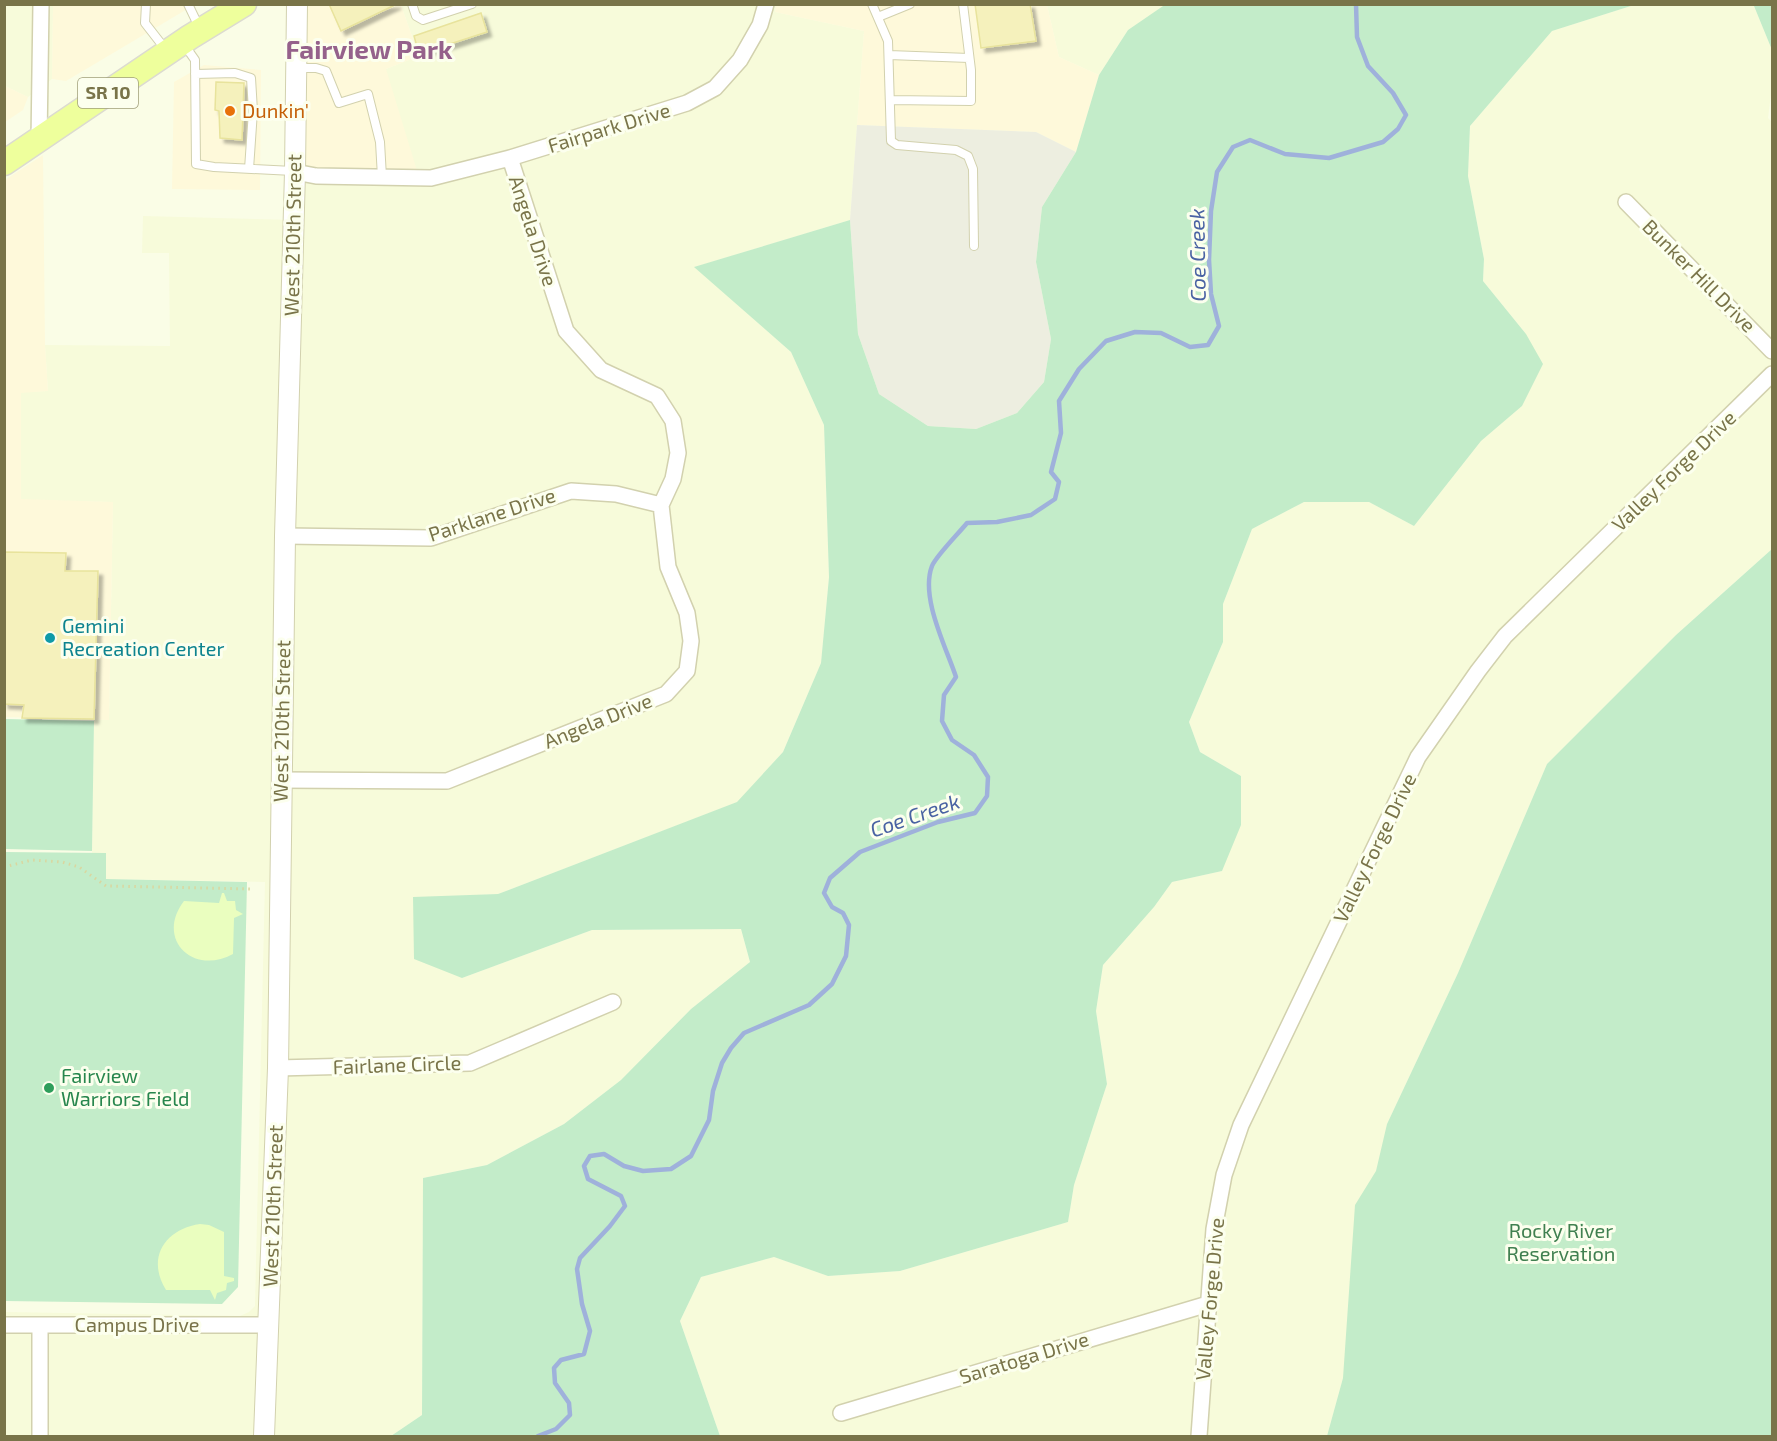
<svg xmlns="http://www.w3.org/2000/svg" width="1777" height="1441" viewBox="0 0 1777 1441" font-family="'Exo 2',sans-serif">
<defs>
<filter id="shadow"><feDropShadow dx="4.5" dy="4.5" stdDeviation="1.5" flood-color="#0004"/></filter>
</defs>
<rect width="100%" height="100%" fill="#fafde6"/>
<path fill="#f7fbda" d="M1741,4L1754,6L1772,50V87L1768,118L1772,122V549L1676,635L1547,764L1458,973L1387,1124L1356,1331L1327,1436H720L680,1321L701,1277L774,1257L828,1276L900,1271L1068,1222L1074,1185L1107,1084L1096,1011L1103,965L1154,907L1172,882L1222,871L1241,776L1200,752L1189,722L1223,642V604L1252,529L1304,502H1369L1414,526L1481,441L1522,406L1526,334L1483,281L1484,259L1468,176L1470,126L1552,31L1634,5Z
M5,5H53L52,79L28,97L5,86Z
M401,5H776L775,12L864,31L850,220L695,267L791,352L824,425L829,577L821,663L783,752L738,802L498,894L413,898L462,978L592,930L741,929L750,962L691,1009L621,1080L564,1124L487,1165L423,1178L422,1415L391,1436H5V1312L240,1316L249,1312L255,1306L265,882L106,879V854L92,853L94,719L109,720L113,502L21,500V392L48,391L45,345L170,346L169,253H142L143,216L297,220L298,176L386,69L419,56Z
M1047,5H1166L1128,30L1099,75L1059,57Z"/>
<path fill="#fef9da" d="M305,4L401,5L419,56L386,69L418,174L298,176Z
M776,4L1047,5L1059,57L1099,75L1076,152L1036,132L857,125L864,31L775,12Z
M53,5H194L66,81L52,79Z
M204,65L261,70L260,190L172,189L174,82Z
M5,86L28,97L23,110L5,122Z
M43,155L45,345L48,391L21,393V499L113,502L109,720L5,717V180Z"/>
<path fill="#edeee0" d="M857,125L1036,132L1076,152L1042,207L1036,262L1051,339L1044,382L1017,413L976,429L928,426L879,394L858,334L850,220Z"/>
<path fill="#c3ecc9" d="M1166,4L1634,5L1552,31L1470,126L1468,176L1484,259L1483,281L1526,334L1543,364L1522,406L1481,441L1414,526L1369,502H1304L1252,529L1223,604V642L1189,722L1200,752L1241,776V825L1222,871L1172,882L1154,907L1103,965L1096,1011L1107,1084L1074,1185L1068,1222L900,1271L828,1276L774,1257L701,1277L680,1321L720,1436H391L422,1415L423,1178L487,1165L564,1124L621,1080L691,1009L750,962L741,929L592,930L462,978L414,959L413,897L498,894L737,802L783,752L821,663L829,577L824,425L791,352L694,267L850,220L858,334L879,394L928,426L976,429L1017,413L1044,382L1051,339L1036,262L1042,207L1076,152L1099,75L1128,30Z
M1741,5H1772V50L1754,6Z
M1772,549V1436H1327L1343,1378L1355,1205L1376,1171L1387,1124L1458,973L1547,764L1676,635Z
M5,719L94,721L92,851L5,849Z
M5,852L106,853V879L247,882L238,1287L222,1304L5,1301Z"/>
<path fill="#eafebf" d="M222,893H224L227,901H235L236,910L243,914L234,918L233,954C193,976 155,939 184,901L219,903Z
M200,1224L209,1225L224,1232V1276L234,1278V1281L227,1283L226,1290L217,1293L215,1300L210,1290H166C146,1258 165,1229 200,1224Z"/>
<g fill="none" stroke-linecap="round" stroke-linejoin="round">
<path stroke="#9fb1db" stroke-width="4.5" d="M538,1436L556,1429L570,1415L569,1403L555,1383L554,1368L561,1360L584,1354L590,1331L582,1304L577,1269L580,1258L610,1226L625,1206L621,1196L588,1179L584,1166L590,1156L604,1154L624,1166L643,1171L671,1169L691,1156L709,1120L713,1091L722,1063L731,1048L744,1033L809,1005L832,984L846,956L849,925L843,913L832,907L824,893L830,878L860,852L938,822L975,813L987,796L988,777L974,755L952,740L942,721L944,695L956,677C946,647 920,597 932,566C936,556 959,533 967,523L997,522L1031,515L1055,499L1059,482L1051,472L1061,433L1059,401L1079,369L1106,341L1135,332L1161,333L1190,347L1208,345L1219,326L1211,294L1209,260L1211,211L1217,172L1233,147L1250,140L1285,154L1329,158L1383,142L1398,129L1406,115L1393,93L1368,66L1357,37L1356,4"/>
</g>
<path fill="#f5f1bc" stroke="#e8e39c" stroke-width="1.5" filter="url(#shadow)" d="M329,4H397L341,31Z
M975,4H1030L1036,41L981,48Z
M481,13L487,32L419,54L414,36Z
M216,82L244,83L242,140L220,138L219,111L215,110Z
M4,552L66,553L65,571H98L94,719L22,718L24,705L4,704Z"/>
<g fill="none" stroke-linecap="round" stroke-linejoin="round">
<defs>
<path id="service" d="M146,4L145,23L166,50
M188,4L200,29
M412,4L416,16L423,20L472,4
M872,4L888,41L891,141L897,145L956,150L968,156L973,169L974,246
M878,17L910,4
M183,43L195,60L196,164L214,167L293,171
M889,55L969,58
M298,68H316L326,71L339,103L368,94L380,142L382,177
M195,74L235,73L251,78L253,111L249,169
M890,100L971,101V70L963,4"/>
<path id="minor" d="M39,141L41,4
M295,172L316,176L431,178L510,158L687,103L715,88L740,60L760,25L766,4
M1626,202L1772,351
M285,536L431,538L571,491L616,494L661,505
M281,780L447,781L666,694L687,671L691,641L687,613L668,567L661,505L673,479L678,453L673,421L657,396L601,370L566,331L510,158
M278,1068L470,1063L613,1002
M4,1325H269
M40,1325V1436
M841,1413L1208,1304
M1199,1436L1214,1229L1224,1175L1241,1125L1418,757L1478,671L1505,636L1772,374"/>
<path id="tertiary" d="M264,1436L278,1068L285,536L295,172L297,4"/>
<path id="primary" d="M4,163L190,37L244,4"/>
</defs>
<use href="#service" stroke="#d2d1ae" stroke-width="10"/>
<use href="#minor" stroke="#d2d1ae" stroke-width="18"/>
<use href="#tertiary" stroke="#d2d1ae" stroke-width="22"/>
<use href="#primary" stroke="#dcdbd0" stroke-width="27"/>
<path stroke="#dad69f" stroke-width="3" stroke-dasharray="1.5 4.5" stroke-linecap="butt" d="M4,867L32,860L62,862L79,867L106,886L251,889"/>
<use href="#service" stroke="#fff" stroke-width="8"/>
<use href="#minor" stroke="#fff" stroke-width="15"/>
<use href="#tertiary" stroke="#fff" stroke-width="20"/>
<use href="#primary" stroke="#eeff9c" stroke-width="24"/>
</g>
<circle fill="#e8710a" stroke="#fcffee" stroke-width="2" cx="230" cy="111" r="6"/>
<circle fill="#0f9aa8" stroke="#fcffee" stroke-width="2" cx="50" cy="638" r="6"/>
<circle fill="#2e9e5b" stroke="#fcffee" stroke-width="2" cx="49" cy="1088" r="6"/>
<g text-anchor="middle" stroke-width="6" stroke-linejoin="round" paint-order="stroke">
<rect fill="#fcffee" stroke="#a09e7a" stroke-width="1.5" x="78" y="78" width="60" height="30" rx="4.5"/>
<g font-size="18" font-weight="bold" fill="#797449">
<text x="108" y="99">SR 10</text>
</g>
<g font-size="20" fill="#c56008" stroke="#fcffee" text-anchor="start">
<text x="242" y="118">Dunkin'</text>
</g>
<g font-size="20" fill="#797449" stroke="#fcffee">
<text transform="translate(609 128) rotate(-17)" y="7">Fairpark Drive</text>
<text transform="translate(533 231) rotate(72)" y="7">Angela Drive</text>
<text transform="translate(293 235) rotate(-89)" y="7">West 210th Street</text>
<text transform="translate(1699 276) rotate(45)" y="7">Bunker Hill Drive</text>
<text transform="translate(1674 471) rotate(-44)" y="7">Valley Forge Drive</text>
<text transform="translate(492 515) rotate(-18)" y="7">Parklane Drive</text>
<text transform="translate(282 721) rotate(-89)" y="7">West 210th Street</text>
<text transform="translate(598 721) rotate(-22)" y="7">Angela Drive</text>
<text transform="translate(1375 848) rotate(-64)" y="7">Valley Forge Drive</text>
<text transform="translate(397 1065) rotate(-2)" y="7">Fairlane Circle</text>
<text transform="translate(273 1206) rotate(-88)" y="7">West 210th Street</text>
<text transform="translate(1210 1299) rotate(-85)" y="7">Valley Forge Drive</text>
<text x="137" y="1332">Campus Drive</text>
<text transform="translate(1024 1358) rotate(-17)" y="7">Saratoga Drive</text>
</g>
<g font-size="20" fill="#0d838f" stroke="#fcffee" text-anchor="start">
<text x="62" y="633">Gemini<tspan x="62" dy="23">Recreation Center</tspan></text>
</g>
<g font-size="20" fill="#27864d" stroke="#fcffee" text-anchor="start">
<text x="61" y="1083">Fairview<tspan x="61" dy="23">Warriors Field</tspan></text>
</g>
<g font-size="20" fill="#408050" stroke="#fcffee">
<text x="1561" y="1238">Rocky River<tspan x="1561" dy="23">Reservation</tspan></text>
</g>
<g font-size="21" font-style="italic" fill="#4a63a3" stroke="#fcffee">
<text transform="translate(1198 255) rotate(-91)" y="7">Coe Creek</text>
<text transform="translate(915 816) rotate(-19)" y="7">Coe Creek</text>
</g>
<g font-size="26" font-weight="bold" fill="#95618b" stroke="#fcffee">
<text x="369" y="59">Fairview Park</text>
</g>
</g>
<rect width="1777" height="1441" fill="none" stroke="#797449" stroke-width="12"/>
</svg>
